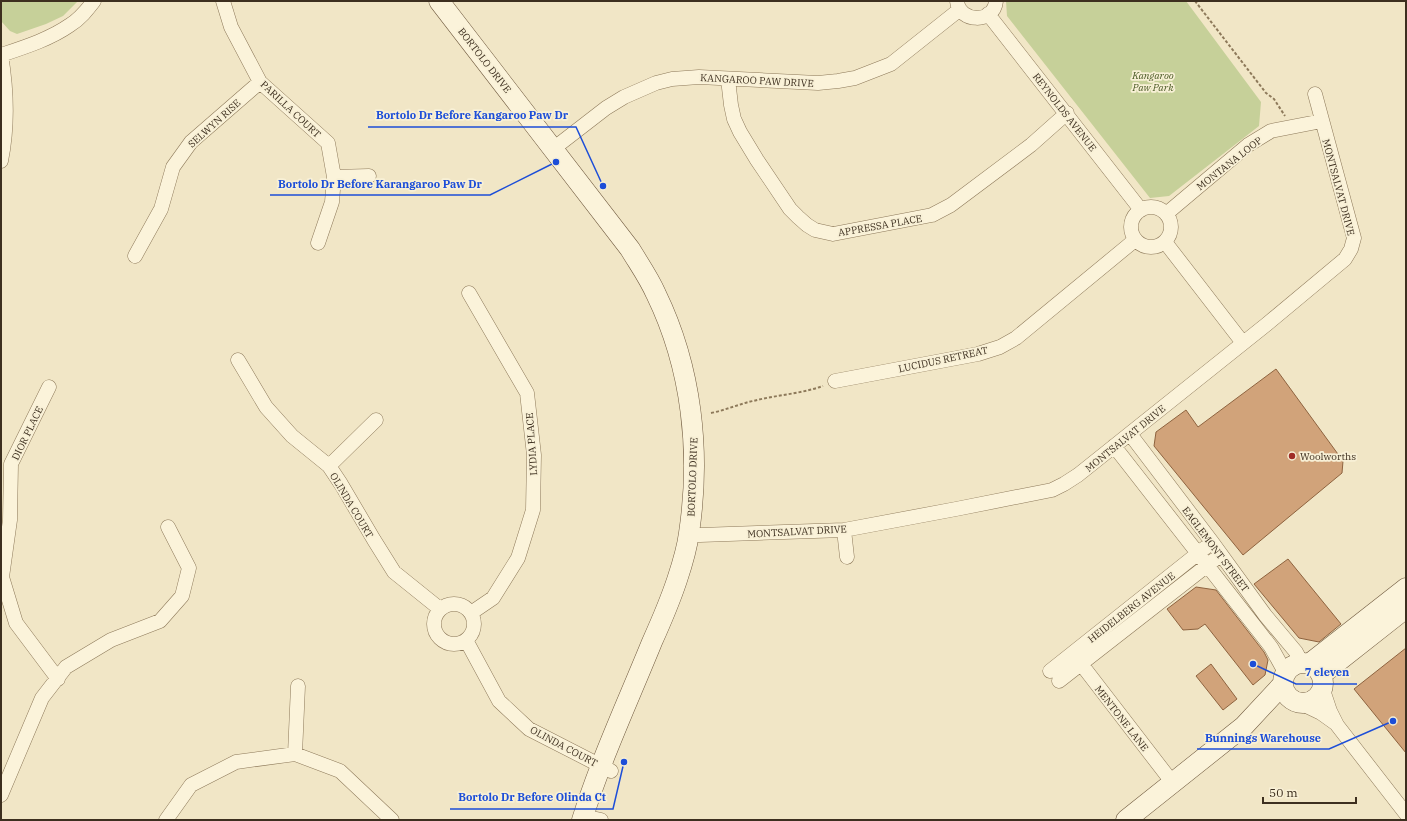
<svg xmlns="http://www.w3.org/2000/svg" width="1407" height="821" viewBox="0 0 1407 821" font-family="'IBM Plex Serif',serif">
<rect width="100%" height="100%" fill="#f1e6c6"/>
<path fill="#c6d099" d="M1,1H78L63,16L46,24L17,34L10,31L1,21Z
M1006,1H1186L1261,102L1259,126L1169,196L1150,198L1007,16Z"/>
<path fill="#d1a37a" stroke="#8e633f" d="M1276,369L1343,461L1342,473L1243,555L1154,446L1156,432L1186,410L1198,427Z
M1288,559L1341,624L1319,642L1299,638L1254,584Z
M1196,587L1216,590L1264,652L1268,660L1265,675L1253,685L1205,624L1198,629L1183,630L1167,609Z
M1406,648V753L1354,689Z
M1211,664L1237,699L1223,710L1196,676Z"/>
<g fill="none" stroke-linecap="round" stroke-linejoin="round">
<defs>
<path id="street" d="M223,1L231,27L260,82L328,143L334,177L332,202L318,243
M957,1C959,23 994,24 996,1
M988,14L1141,210
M1,55C25,47 50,39 70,25C80,19 87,10 94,1
M1,55C7,91 8,126 1,161
M728,79L731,105L734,119L740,132L757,160L790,209L798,217L807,225L815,230L833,234L932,215L951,205L1031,145L1067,113
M553,149L606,108L624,97L656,83L672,79L699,77L818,83L838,81L855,78L891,64L959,10
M334,177L369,176
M1131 227a20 20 0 1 1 40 0a20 20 0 1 1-40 0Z
M1166,214L1248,145L1271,131L1322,121
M1165,242L1243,343
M135,256L161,209L173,167L191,142L260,82
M469,293L527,393L534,455L533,510L518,558L493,598L471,613
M238,360L266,407L292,436L329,466L341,484L374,540L394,572L440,609
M835,381L978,354L1000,347L1016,338L1135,240
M49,387L11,464L10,520L2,577L16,623L58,679
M1130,434L1212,542L1265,615L1296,652L1302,663
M1114,446L1271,647L1286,674
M329,466L376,420
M844,530L847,557
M689,535H700L844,530L956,509L1052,490L1064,484L1078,475L1267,324L1345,259L1351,249L1354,238L1315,94
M434 624a20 20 0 1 1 40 0a20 20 0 1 1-40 0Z
M466,640L499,701L529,729L611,771
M1075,656L1172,782
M1050,671L1206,547
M1059,681L1214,560
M1322,687L1330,711L1337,725L1406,814
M1300,703L1321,713L1335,723
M295,754L298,686
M1,795L42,698L66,667L111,640L160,621L182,596L189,568L168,527
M583,816L601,820
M166,820L191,785L236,762L295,754L340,771L392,820"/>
<path id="secondary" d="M439,1L630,249C639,264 649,278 656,294C692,368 701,452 689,533C687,549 682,565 677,580C670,601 661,622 652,642C628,701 601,759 582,820
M1283 683a20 20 0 1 1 40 0a20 20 0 1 1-40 0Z
M1309,664L1406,588
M1321,675L1406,608
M1126,820L1244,726L1283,684"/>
</defs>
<use href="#street" stroke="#8d795a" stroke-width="15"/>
<use href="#secondary" stroke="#6f593e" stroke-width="21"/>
<path stroke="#8d795a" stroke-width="2" stroke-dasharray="3 2" stroke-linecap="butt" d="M1195,1L1266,93L1274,99L1285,116
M711,413C726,410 739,404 753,401C776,395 800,394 823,386"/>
<use href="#street" stroke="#fbf3da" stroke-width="14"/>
<use href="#secondary" stroke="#fbf3da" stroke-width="20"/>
</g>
<circle fill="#a02d27" stroke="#f8f0d6" stroke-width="1.5" cx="1292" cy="456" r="4"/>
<g text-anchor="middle" stroke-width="3.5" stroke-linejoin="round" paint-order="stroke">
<g font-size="10" fill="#3d2f1f" stroke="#f8f0d6">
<text transform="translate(485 60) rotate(52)" y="4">BORTOLO DRIVE</text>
<text transform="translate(757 80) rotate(3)" y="4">KANGAROO PAW DRIVE</text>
<text transform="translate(291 109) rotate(43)" y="4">PARILLA COURT</text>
<text transform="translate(1065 112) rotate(52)" y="4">REYNOLDS AVENUE</text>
<text transform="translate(214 123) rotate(-42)" y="4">SELWYN RISE</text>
<text transform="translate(1229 163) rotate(-38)" y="4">MONTANA LOOP</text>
<text transform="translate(1339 187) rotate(75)" y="4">MONTSALVAT DRIVE</text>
<text transform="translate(880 225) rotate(-10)" y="4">APPRESSA PLACE</text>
<text transform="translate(943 359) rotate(-12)" y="4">LUCIDUS RETREAT</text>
<text transform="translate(27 433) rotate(-64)" y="4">DIOR PLACE</text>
<text transform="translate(1125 438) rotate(-39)" y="4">MONTSALVAT DRIVE</text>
<text transform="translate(531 444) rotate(-94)" y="4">LYDIA PLACE</text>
<text transform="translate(692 477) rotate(-88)" y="4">BORTOLO DRIVE</text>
<text transform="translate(352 505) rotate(59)" y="4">OLINDA COURT</text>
<text transform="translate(797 531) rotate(-3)" y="4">MONTSALVAT DRIVE</text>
<text transform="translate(1216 549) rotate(53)" y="4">EAGLEMONT STREET</text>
<text transform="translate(1131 607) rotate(-38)" y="4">HEIDELBERG AVENUE</text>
<text transform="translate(1122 718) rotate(52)" y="4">MENTONE LANE</text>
<text transform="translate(564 746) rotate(28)" y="4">OLINDA COURT</text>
</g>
<g font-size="10" font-style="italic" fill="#4a5a25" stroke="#f8f0d6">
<text x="1153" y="79">Kangaroo<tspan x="1153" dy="12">Paw Park</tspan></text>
</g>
<g font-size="10" fill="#3d2f1f" stroke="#f8f0d6" text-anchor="start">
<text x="1300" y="460">Woolworths</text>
</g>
</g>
<path fill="none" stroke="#1d4ed8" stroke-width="1.5" d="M603 186L576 127H368M556 162L490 195H270M1253 664L1296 684H1357M1393 721L1329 749H1197M624 762L613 809H450"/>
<g fill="#1d4ed8" stroke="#f8f0d6" stroke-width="1.5">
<circle cx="603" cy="186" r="4"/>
<circle cx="556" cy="162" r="4"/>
<circle cx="1253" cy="664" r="4"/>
<circle cx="1393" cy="721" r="4"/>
<circle cx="624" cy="762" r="4"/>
</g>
<g font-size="11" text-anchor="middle" font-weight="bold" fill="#1d4ed8" stroke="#f8f0d6" stroke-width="3.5" stroke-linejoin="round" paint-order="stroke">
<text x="472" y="119">Bortolo Dr Before Kangaroo Paw Dr</text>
<text x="380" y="188">Bortolo Dr Before Karangaroo Paw Dr</text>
<text x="1327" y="676">7 eleven</text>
<text x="1263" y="742">Bunnings Warehouse</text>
<text x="532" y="801">Bortolo Dr Before Olinda Ct</text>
</g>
<rect width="1407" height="821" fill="none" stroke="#3d2f1f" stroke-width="4"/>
<path d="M1263 797v6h93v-6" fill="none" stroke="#3d2f1f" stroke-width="2"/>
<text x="1269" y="797" font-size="12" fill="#3d2f1f" stroke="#f8f0d6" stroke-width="3" paint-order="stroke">50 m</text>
</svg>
